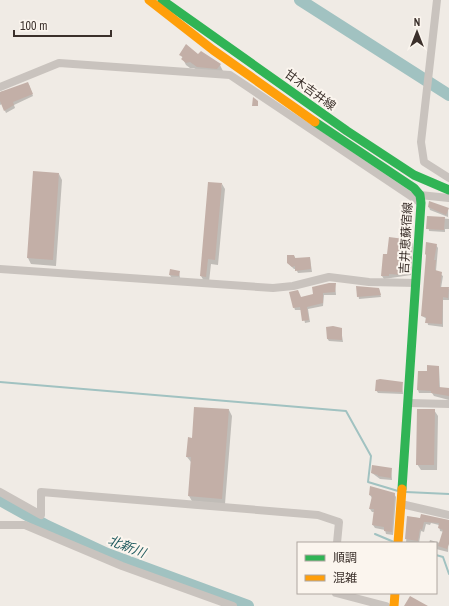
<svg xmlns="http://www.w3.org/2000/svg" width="449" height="606" viewBox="0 0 449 606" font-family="'Archivo Narrow','Noto Sans JP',sans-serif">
<rect width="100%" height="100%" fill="#f0ebe5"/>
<path fill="#0003" d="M181,55L198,56L220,65L223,71L201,73L194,68H190L186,65Z
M29,85L33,96L14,105L15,108L6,113L2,104L0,105V92Z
M59,174L62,180L56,266L31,264L28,258Z
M222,184L225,189L218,265L211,264L209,282L204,281L201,276Z
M429,207L448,209V217L430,210Z
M428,217L449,219V229H445V232L429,231Z
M411,241L413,244L411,275L384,279L382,276L388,255Z
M436,245L438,248L436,271L443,276L441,288L449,289V300H443V327L428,325L427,319L422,316Z
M294,256L296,259L310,258L312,272L298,273L296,269H294L288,263Z
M179,272L180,278L171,277L170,275Z
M335,284L336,295H324L323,306L308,309L310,322L305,323L302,310H295L294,307L301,298L314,295Z
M357,287L379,289L381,297L359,299Z
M341,329L343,342L329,341L327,338Z
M439,367L440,388L449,389V400L434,396L432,393H419L418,390L428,372Z
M402,383L403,394L378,393L376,390Z
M229,410L232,416L225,504L192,501L189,496L191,462L187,457L193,439Z
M434,410L438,416L437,470H421L417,464Z
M391,469L392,480L380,479L372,473Z
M394,494L396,497L393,535L386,534L385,530L375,528L373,525L375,512H372L370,509L372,498L370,495Z
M408,517L449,521L448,552L436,549V543H429L430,540L440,543L444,532L440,531L439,525L431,523L430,525L426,524L424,532L421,531L419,543H406Z"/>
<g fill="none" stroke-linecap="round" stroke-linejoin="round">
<path stroke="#a1c2c1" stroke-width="2" d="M0,382L346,411L371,456L368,482L398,491
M406,492L449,494
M375,534L394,542
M436,555L443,557L449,574"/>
<path stroke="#a1c2c1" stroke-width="12" d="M300,0L449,95
M0,500L47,526L107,554L248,606"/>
</g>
<path fill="#c3afa7" d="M186,44L198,54L201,51L221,64L217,69L197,67L190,62L186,63L181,59L183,57L179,55Z
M28,82L33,94L13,102L14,105L4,111L0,101V92Z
M253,97L258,101V106H252Z
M33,171L59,173L53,260L27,258Z
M208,182L222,183L215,260L208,259L206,277L200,276Z
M429,201L449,208L446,215L428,207Z
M427,216L445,217L444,230L426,229Z
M389,237L412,240L410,273L405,272L402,275L389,274V276H381L383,254H387Z
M426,242L437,244L434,260H436L435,270L442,272L440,287H449L448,298L443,297L442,324L425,323L426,317L421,316L426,255L425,254Z
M287,255H294L295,258L310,257L311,269L295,271V266L292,267L287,263Z
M170,269L180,271L179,276L169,275Z
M329,283H336L335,292L323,293V303L307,307L309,320L302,321L300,307L293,308L289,292L298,290L301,297L313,294L312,287Z
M356,286L379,288L381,295L357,297Z
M333,326L342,328V340L327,339L326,327Z
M427,365L439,366V387L449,388V396L431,393V391L417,390L418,371H427Z
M380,379L403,382L402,392L375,391L376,380Z
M194,407L229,409L222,499L188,496L191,457H186L188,437L192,438Z
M417,409H435L434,465H416Z
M372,465L392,468L391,478L378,476V475L371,473Z
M370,486L395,493L392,532L384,531V527L372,525L374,509H369L372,496L369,495Z
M421,514L449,520V544L447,549L438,546L443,530L438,528L439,523L424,522L422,530L420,529L418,541L405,539L407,516L420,518Z
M410,596L428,606H404Z"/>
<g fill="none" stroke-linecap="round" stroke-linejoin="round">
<path stroke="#c9c3be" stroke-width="8" d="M437,0L421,142L424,162L449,178
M0,87L59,63L230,75L421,203
M420,195L449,198
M0,269L273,288L293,286L329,277L369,282L416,283
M409,403L449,404
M0,492L41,515V492L318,515L339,522L337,543
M401,504L449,515
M0,525H25L122,566L233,606
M336,593L386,606"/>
<path stroke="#30b455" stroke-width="9" d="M162,0L347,131L414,175L449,190
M315,122L414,188L420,195L421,203L402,489"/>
<path stroke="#ff9f0a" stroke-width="9" d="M149,0L213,50L315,122
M398,543L402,489
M394,606L395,593"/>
</g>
<g text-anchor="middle" stroke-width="4" stroke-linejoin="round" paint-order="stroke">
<g font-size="12" fill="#3b302b" stroke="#fbf5ee">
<text transform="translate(310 90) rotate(36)" y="4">甘木吉井線</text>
<text transform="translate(406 238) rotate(-87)" y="4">吉井恵蘇宿線</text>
</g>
<g font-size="13" font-style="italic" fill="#1f5a5e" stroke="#fbf5ee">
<text transform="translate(127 546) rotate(21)" y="5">北新川</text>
</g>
</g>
<rect x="297" y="542" width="140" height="52" fill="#fbf5ee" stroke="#aea6a0"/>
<rect x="305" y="555" width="20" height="6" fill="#30b455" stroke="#aea6a0"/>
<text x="333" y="562" font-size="12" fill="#3b302b">順調</text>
<rect x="305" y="575" width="20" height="6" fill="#ff9f0a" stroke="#aea6a0"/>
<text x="333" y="582" font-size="12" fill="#3b302b">混雑</text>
<g transform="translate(417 32)" stroke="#fbf5ee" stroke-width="3" paint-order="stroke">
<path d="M0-3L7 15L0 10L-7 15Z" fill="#3b302b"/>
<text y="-6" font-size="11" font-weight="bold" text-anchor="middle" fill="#3b302b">N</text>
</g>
<path d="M14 30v6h97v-6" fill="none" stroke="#3b302b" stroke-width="2"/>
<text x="20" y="30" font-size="12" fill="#3b302b" stroke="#fbf5ee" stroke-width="3" paint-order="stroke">100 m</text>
</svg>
